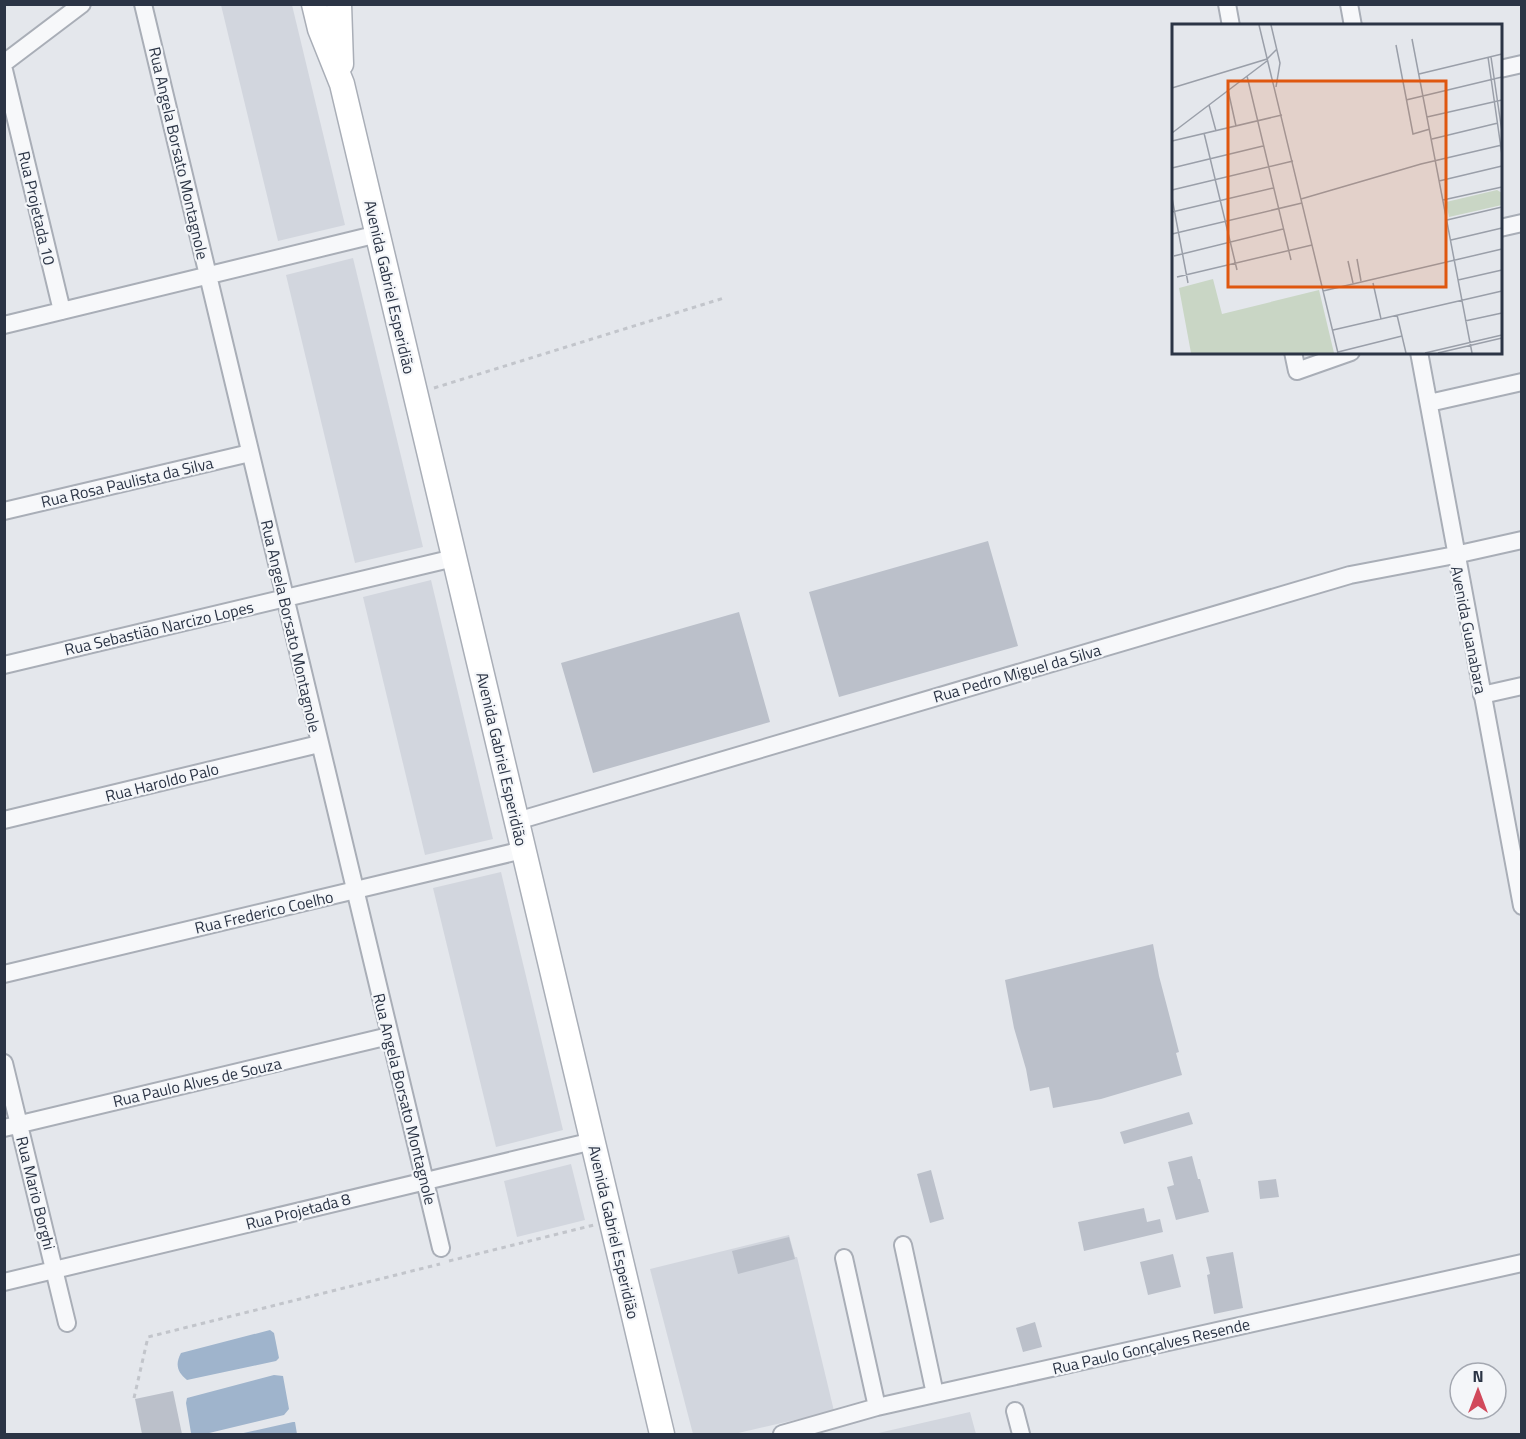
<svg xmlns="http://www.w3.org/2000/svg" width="1526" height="1439" viewBox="0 0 1526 1439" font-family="'Titillium Web',sans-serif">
<rect width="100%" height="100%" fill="#e4e7ec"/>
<path fill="#d2d6de" d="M221,5H292L345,225L278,241Z
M353,258L423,547L355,563L286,275Z
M431,580L493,839L425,855L363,597Z
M501,872L563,1130L496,1147L433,888Z
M571,1164L585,1220L517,1237L504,1181Z
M789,1235L795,1257H797L834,1411L734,1434H693L650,1269Z
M970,1412L976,1434H874Z"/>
<path fill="#9fb4cc" d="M270,1330L274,1333L279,1358L276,1361L187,1380C177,1372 175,1364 181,1353Z
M274,1375L283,1376L289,1409L284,1415L205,1434H193L191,1433L186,1403L187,1398Z
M293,1422H295L297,1434H239Z"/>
<path fill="#bbc0ca" d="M988,541L1018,646L839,697L809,592Z
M739,612L770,722L593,773L561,663Z
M1153,944L1159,976L1179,1052L1176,1053L1182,1075L1101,1099L1053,1108L1049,1087L1030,1091L1026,1069L1014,1028L1005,980Z
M1189,1112L1193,1124L1124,1144L1120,1132Z
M1192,1156L1198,1179H1200L1209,1212L1176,1220L1167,1187L1174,1185L1168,1162Z
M931,1170L944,1219L930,1223L917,1174Z
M1276,1179L1279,1197L1260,1199L1258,1181Z
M1144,1208L1147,1222L1160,1219L1163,1232L1084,1251L1078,1222Z
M789,1237L795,1259L738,1274L732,1251Z
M1233,1252L1243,1308L1214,1314L1207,1275L1210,1274L1206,1257Z
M1173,1254L1181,1287L1148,1295L1140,1262Z
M1035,1322L1042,1347L1023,1352L1016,1328Z
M173,1391L182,1434H142L135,1399Z"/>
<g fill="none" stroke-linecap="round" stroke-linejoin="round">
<defs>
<path id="street" d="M143,4L441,1248
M1227,4L1231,26
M1349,4L1353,26
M4,63L82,4
M1500,69L1522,64
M4,70L62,311
M1500,228L1522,223
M4,325L378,234
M1293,352L1297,371L1351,352
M1419,352L1522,906
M1429,403L1522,382
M4,511L250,453
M4,665L454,558
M1482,695L1522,686
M4,820L319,744
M517,821L1350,575L1455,555L1522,540
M4,974L523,850
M4,1063L67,1323
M4,1128L389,1036
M903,1245L935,1394
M844,1258L877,1407
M4,1282L593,1141
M1015,1411L1021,1434
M782,1434L877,1407L935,1394L1522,1263"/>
<path id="secondary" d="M314,4L320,29L342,84L662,1434
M339,4L341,64"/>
</defs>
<use href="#street" stroke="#a9aeb7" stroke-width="20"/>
<use href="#secondary" stroke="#a9aeb7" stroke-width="27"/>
<path stroke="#c2c5cb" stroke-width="3" stroke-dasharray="4.5 4.5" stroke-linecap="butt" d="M434,388L724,298
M449,1261L594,1225
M134,1398L148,1337L440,1264"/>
<use href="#street" stroke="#f7f8fa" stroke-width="16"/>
<use href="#secondary" stroke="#fff" stroke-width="24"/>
</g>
<g text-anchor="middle" stroke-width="4.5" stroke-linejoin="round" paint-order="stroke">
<g font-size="16" fill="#2b3445" stroke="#f4f6f9">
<text transform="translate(179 153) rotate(77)" y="6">Rua Angela Borsato Montagnole</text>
<text transform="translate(37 208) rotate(77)" y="6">Rua Projetada 10</text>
<text transform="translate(390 287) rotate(77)" y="6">Avenida Gabriel Esperidião</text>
<text transform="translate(127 482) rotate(-13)" y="6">Rua Rosa Paulista da Silva</text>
<text transform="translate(291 626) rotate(77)" y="6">Rua Angela Borsato Montagnole</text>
<text transform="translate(159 628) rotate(-13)" y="6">Rua Sebastião Narcizo Lopes</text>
<text transform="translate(1469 630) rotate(79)" y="6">Avenida Guanabara</text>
<text transform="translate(1017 673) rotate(-16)" y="6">Rua Pedro Miguel da Silva</text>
<text transform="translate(502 759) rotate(77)" y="6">Avenida Gabriel Esperidião</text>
<text transform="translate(162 782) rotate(-14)" y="6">Rua Haroldo Palo</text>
<text transform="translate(264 912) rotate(-13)" y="6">Rua Frederico Coelho</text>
<text transform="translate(197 1082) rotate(-13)" y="6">Rua Paulo Alves de Souza</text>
<text transform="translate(405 1099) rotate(76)" y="6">Rua Angela Borsato Montagnole</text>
<text transform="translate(36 1193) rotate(76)" y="6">Rua Mario Borghi</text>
<text transform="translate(298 1211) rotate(-14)" y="6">Rua Projetada 8</text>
<text transform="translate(614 1232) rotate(77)" y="6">Avenida Gabriel Esperidião</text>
<text transform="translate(1151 1346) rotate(-13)" y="6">Rua Paulo Gonçalves Resende</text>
</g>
</g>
<g transform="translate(1172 24)">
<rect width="330" height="330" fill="#e4e7ec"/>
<path d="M325,166L330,169V181L277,193L274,178ZM41,255L50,290L147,266L162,329H19L7,264Z" fill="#c9d6c5"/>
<path fill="none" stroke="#9a9fa9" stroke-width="1.5" d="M87,1L166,329M99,1L108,39L104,63M240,15L300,329M224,21L241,110L258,105M316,33L330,131M319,33L330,108M247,50L330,30M75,52L119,236M0,64L95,35L105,25M56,66L64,102M234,76L330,53M37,81L44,107M255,93L330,76M0,109L95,37M32,109L65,246M260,115L326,99M0,117L110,91M0,144L91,122M267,157L330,142M0,166L121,137M0,174L16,259M129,175L249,140L330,121M271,176L330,163M0,188L101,164M275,196L330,183M0,210L130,179M279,216L330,204M2,232L111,205M185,235L189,257M176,237L181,259M5,253L140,221M286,256L330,246M201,259L209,295M151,267L330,225M225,291L234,329M293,297L330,289M161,306L330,267M166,328L230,312M253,329L330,311M266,329L330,314"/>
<path fill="#df570f" fill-opacity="0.15" stroke="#df570f" stroke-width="3" d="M56,57H274V263H56Z"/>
<rect width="330" height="330" fill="none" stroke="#2b3445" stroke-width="3"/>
</g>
<rect width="1526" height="1439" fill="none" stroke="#2b3445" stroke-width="12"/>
<g transform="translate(1478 1391)"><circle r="28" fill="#f4f6f9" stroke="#a4a8b1" stroke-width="1.5"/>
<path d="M0-4.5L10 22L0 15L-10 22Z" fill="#d1495b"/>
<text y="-9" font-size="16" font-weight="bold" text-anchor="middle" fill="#2b3445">N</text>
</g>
</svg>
